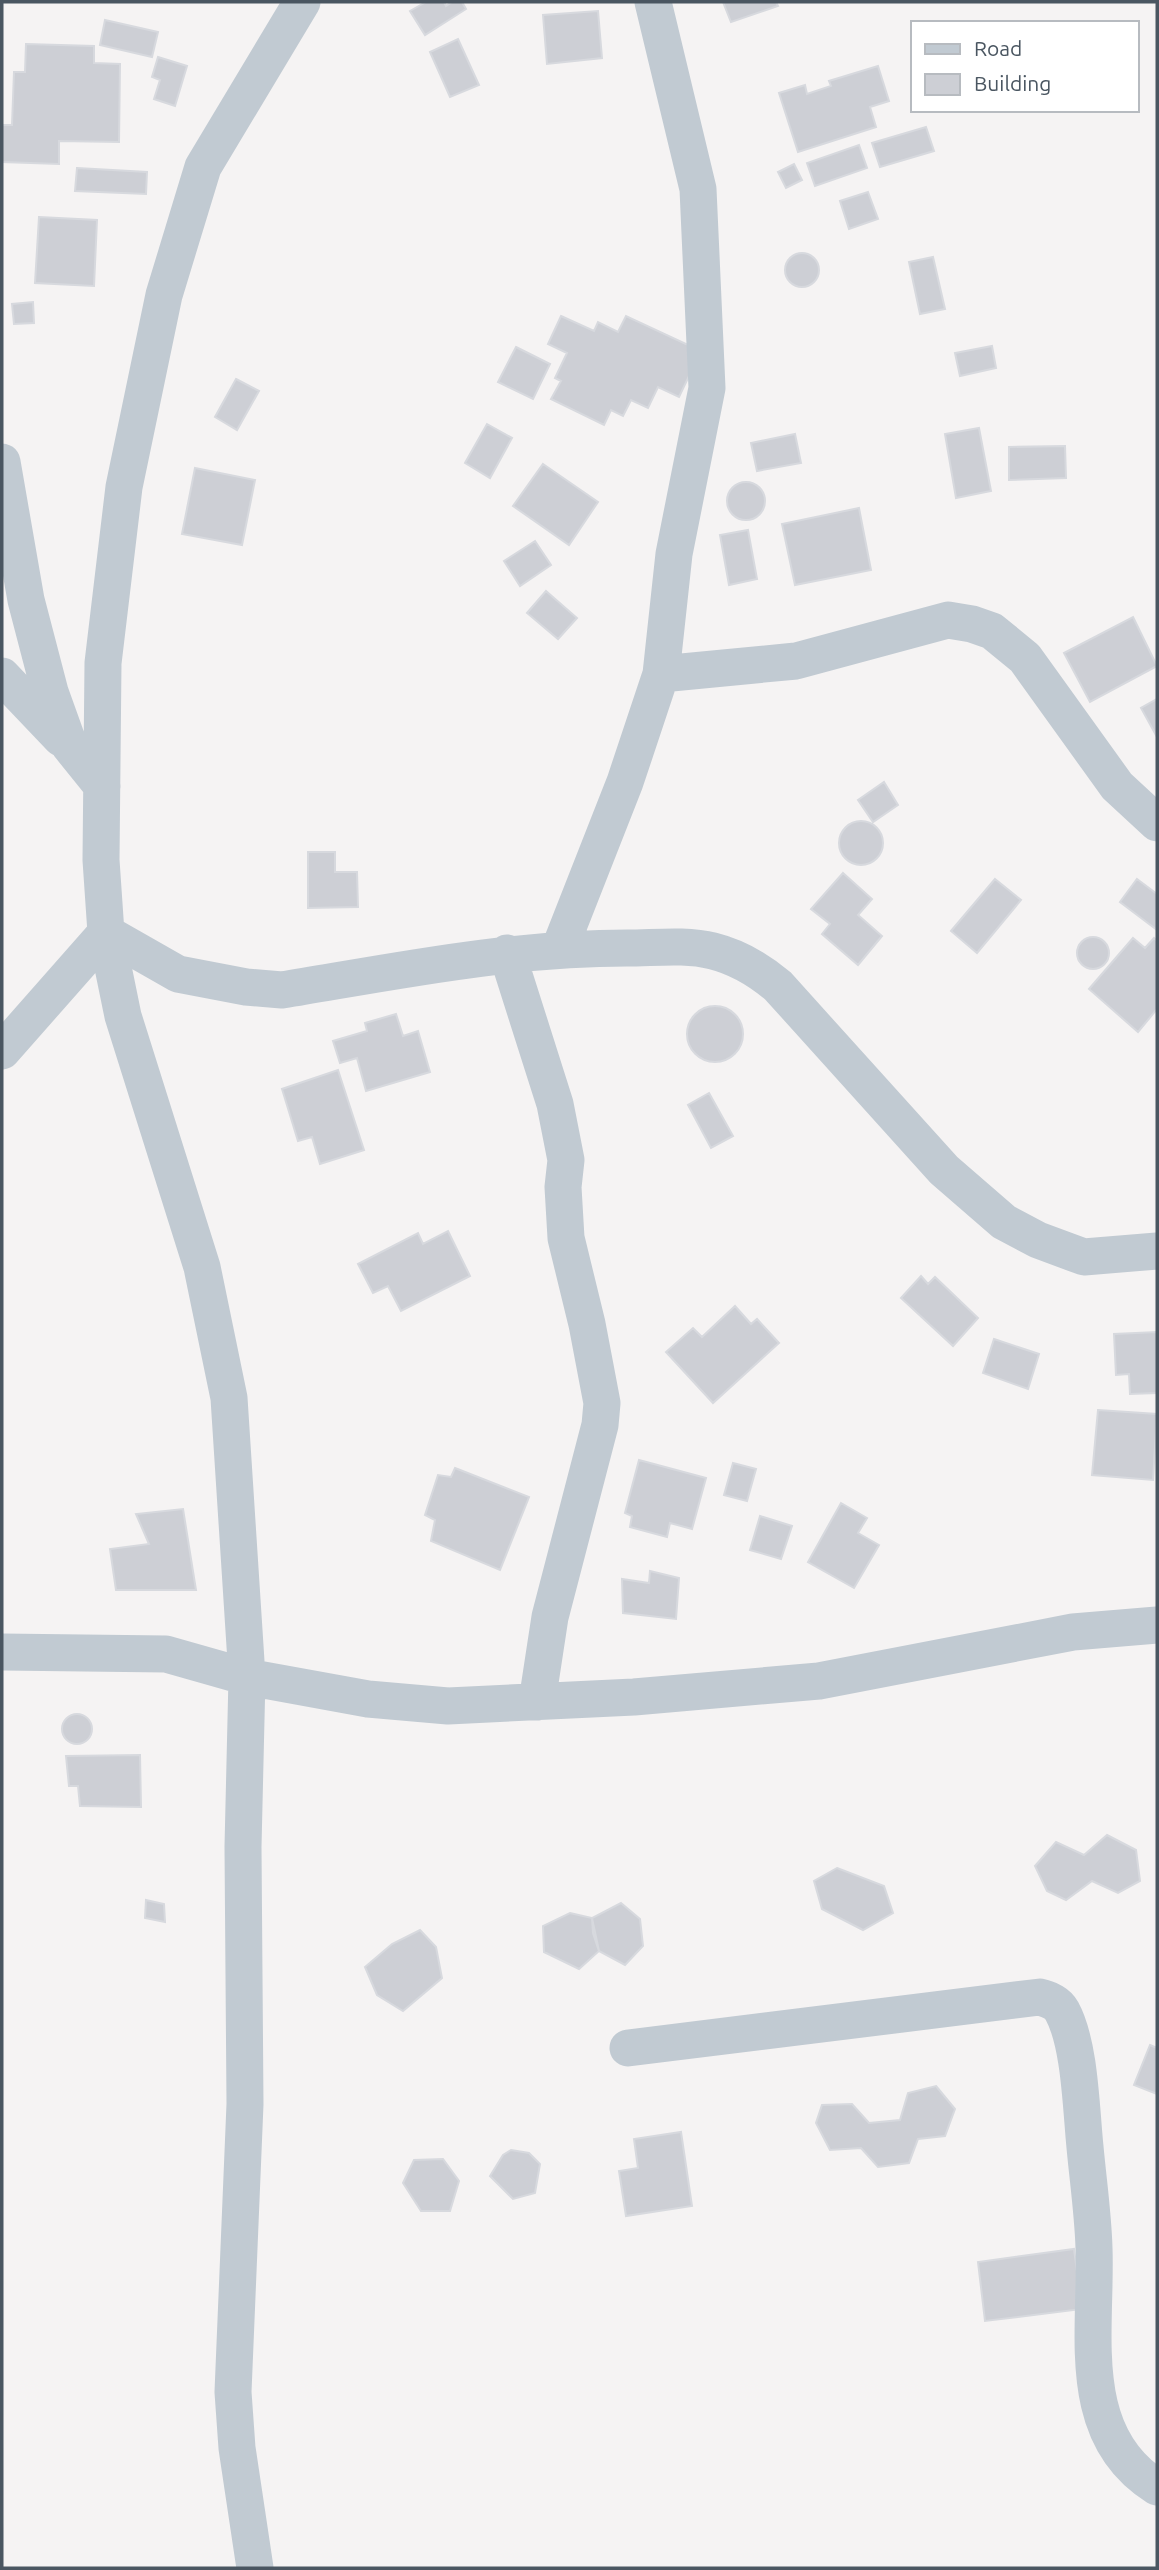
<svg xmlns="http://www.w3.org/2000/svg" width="1159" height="2570" viewBox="0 0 1159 2570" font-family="Ubuntu,sans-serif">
<rect width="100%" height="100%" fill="#f5f3f3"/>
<path fill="#cdcfd5" stroke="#d7d9de" stroke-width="2" d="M426,2H444L446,6L452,2H462L466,9L425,35L410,11Z
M723,2H776L778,6L731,22Z
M598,11L602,58L547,64L543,15Z
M105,20L158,32L152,57L100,45Z
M458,39L479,85L450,97L430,52Z
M26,44L94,46V63L120,64L119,142L59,141V164L2,162V125H12L14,72H25Z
M158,57L187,66L175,106L154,99L160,80L152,77Z
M878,66L889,101L870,107L876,127L798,152L779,93L805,85L807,94L831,86L829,81Z
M926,127L934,151L880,167L872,143Z
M859,145L867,168L815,186L807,163Z
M794,164L802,180L786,188L778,172Z
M77,168L147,172L146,194L75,191Z
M868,192L878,219L849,229L840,201Z
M39,217L97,220L94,286L35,283Z
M785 270a17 17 0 1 1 34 0a17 17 0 1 1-34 0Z
M933,257L945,309L920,314L909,262Z
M33,302L34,323L14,324L12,304Z
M561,316L594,331L598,322L618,332L626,316L701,351L679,397L658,387L648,408L631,400L623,416L611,410L604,425L551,399L561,381L555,378L567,353L548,344Z
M992,346L996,368L960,376L955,353Z
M516,347L550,364L533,399L498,382Z
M236,379L259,391L237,430L215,417Z
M487,424L512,438L490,478L465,463Z
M979,428L991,491L956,498L945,434Z
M795,434L801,463L757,471L751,443Z
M1065,446L1066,478L1009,480V447Z
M543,464L598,502L569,545L513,506Z
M195,468L255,480L242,545L182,534Z
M727 501a19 19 0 1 1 38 0a19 19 0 1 1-38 0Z
M859,508L871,570L795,585L782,524Z
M748,530L757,579L729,585L720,535Z
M535,541L551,565L520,586L504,561Z
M546,591L577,618L558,639L527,613Z
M1133,617L1157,666L1090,702L1064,653Z
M1157,699V737L1141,708Z
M884,782L898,805L873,822L858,800Z
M839 843a22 22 0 1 1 44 0a22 22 0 1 1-44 0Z
M308,852H335V872H357L358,907L308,908Z
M843,873L872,899L858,915L882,936L858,965L822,934L830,924L811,909Z
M995,879L1021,900L977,953L951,931Z
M1137,879L1157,894V930L1120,902Z
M1077 953a16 16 0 1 1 32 0a16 16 0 1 1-32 0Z
M1133,938L1145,948L1154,938L1157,941V1009L1138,1032L1089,989Z
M687 1034a28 28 0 1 1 56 0a28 28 0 1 1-56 0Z
M396,1014L403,1036L418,1031L430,1072L366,1091L357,1058L340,1063L333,1041L367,1031L365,1023Z
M338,1070L364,1150L320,1164L312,1137L298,1141L282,1089Z
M709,1093L733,1136L711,1148L688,1105Z
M448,1231L470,1276L401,1311L388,1286L373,1293L358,1264L418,1233L423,1244Z
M921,1276L928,1284L935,1277L978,1318L953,1346L901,1298Z
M735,1306L751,1324L757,1319L779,1343L713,1403L666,1352L693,1328L702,1337Z
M1157,1332V1393L1130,1394L1129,1374L1116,1375L1114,1334Z
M994,1339L1039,1354L1028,1389L983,1373Z
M1098,1410L1157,1414L1153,1480L1092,1475Z
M639,1460L706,1478L692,1529L670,1523L667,1537L630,1527L632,1516L625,1513Z
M733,1463L756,1469L747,1501L724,1495Z
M455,1468L529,1497L500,1570L431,1541L435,1520L425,1515L438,1475L451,1477Z
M841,1503L867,1518L858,1533L879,1545L854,1588L808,1562Z
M183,1509L196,1590H116L110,1549L149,1544L136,1514Z
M760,1516L792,1526L781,1559L750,1550Z
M650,1571L679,1578L676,1619L623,1613L622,1579L649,1583Z
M62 1729a15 15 0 1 1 30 0a15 15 0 1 1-30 0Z
M140,1755L141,1807L80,1806L78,1786H69L66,1756Z
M1107,1835L1136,1850L1140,1881L1118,1893L1092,1881L1066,1900L1047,1891L1035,1866L1056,1842L1084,1855Z
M837,1868L884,1886L893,1913L863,1930L822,1909L814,1881Z
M146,1900L164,1904L165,1922L145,1918Z
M621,1903L640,1919L643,1946L625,1965L599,1951L593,1933L592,1918Z
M570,1913L592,1918L599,1951L579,1969L544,1952L543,1926Z
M420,1930L436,1947L442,1978L403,2011L377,1995L365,1967L392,1944Z
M1150,2045L1157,2048V2094L1134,2085Z
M936,2086L955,2109L945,2136L918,2139L909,2163L878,2167L861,2148L830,2150L816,2123L822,2105L852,2104L869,2123L900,2120L908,2093Z
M681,2132L692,2206L626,2216L619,2171L638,2168L634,2139Z
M511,2150L529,2153L540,2164L535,2193L513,2199L490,2176L503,2155Z
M443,2159L459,2181L450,2211H421L403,2183L414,2160Z
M1074,2249L1082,2309L985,2321L978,2262Z"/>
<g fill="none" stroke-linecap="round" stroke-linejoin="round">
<path stroke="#c1cad2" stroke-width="37" d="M2,462L26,600L50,692L69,745L102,786
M661,674L796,661L948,620L972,624L992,631L1025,658L1117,786L1157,823
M2,676L61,738
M559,950L625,782L661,674L674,554L707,388L698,189L653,2
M507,953L555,1104L566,1160L563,1187L566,1238L587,1324L602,1403L600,1425L550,1617L537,1702
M2,1051L106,933L178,974L246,987L282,990C397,971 510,948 627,948C655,948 685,944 713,951C737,957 759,970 778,986L944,1170L1004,1222L1038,1240L1084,1257L1157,1251
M2,1652L166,1654L247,1677L368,1699L448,1706L634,1697L819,1681L1073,1632L1157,1625
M628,2048L1040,1997C1049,2000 1057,2002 1062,2011C1080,2044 1081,2108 1085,2147C1088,2180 1093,2214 1094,2248C1097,2331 1073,2435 1157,2487
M255,2568L237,2448L233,2392L245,2104L243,1847L247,1677L229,1398L202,1267L123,1016L106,933L101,860L103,663L124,487L164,295L203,167L302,2"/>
</g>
<rect width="1159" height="2570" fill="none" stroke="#4a5661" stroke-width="7"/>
<rect x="911" y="21" width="228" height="91" fill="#ffffff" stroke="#b7bbc0" stroke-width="2"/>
<rect x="925" y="44" width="35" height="10" fill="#c1cad2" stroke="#b7bbc0" stroke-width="2"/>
<text x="974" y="56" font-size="21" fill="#4a5661">Road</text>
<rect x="925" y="74" width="35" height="21" fill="#cdcfd5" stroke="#b7bbc0" stroke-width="2"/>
<text x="974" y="91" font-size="21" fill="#4a5661">Building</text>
</svg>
